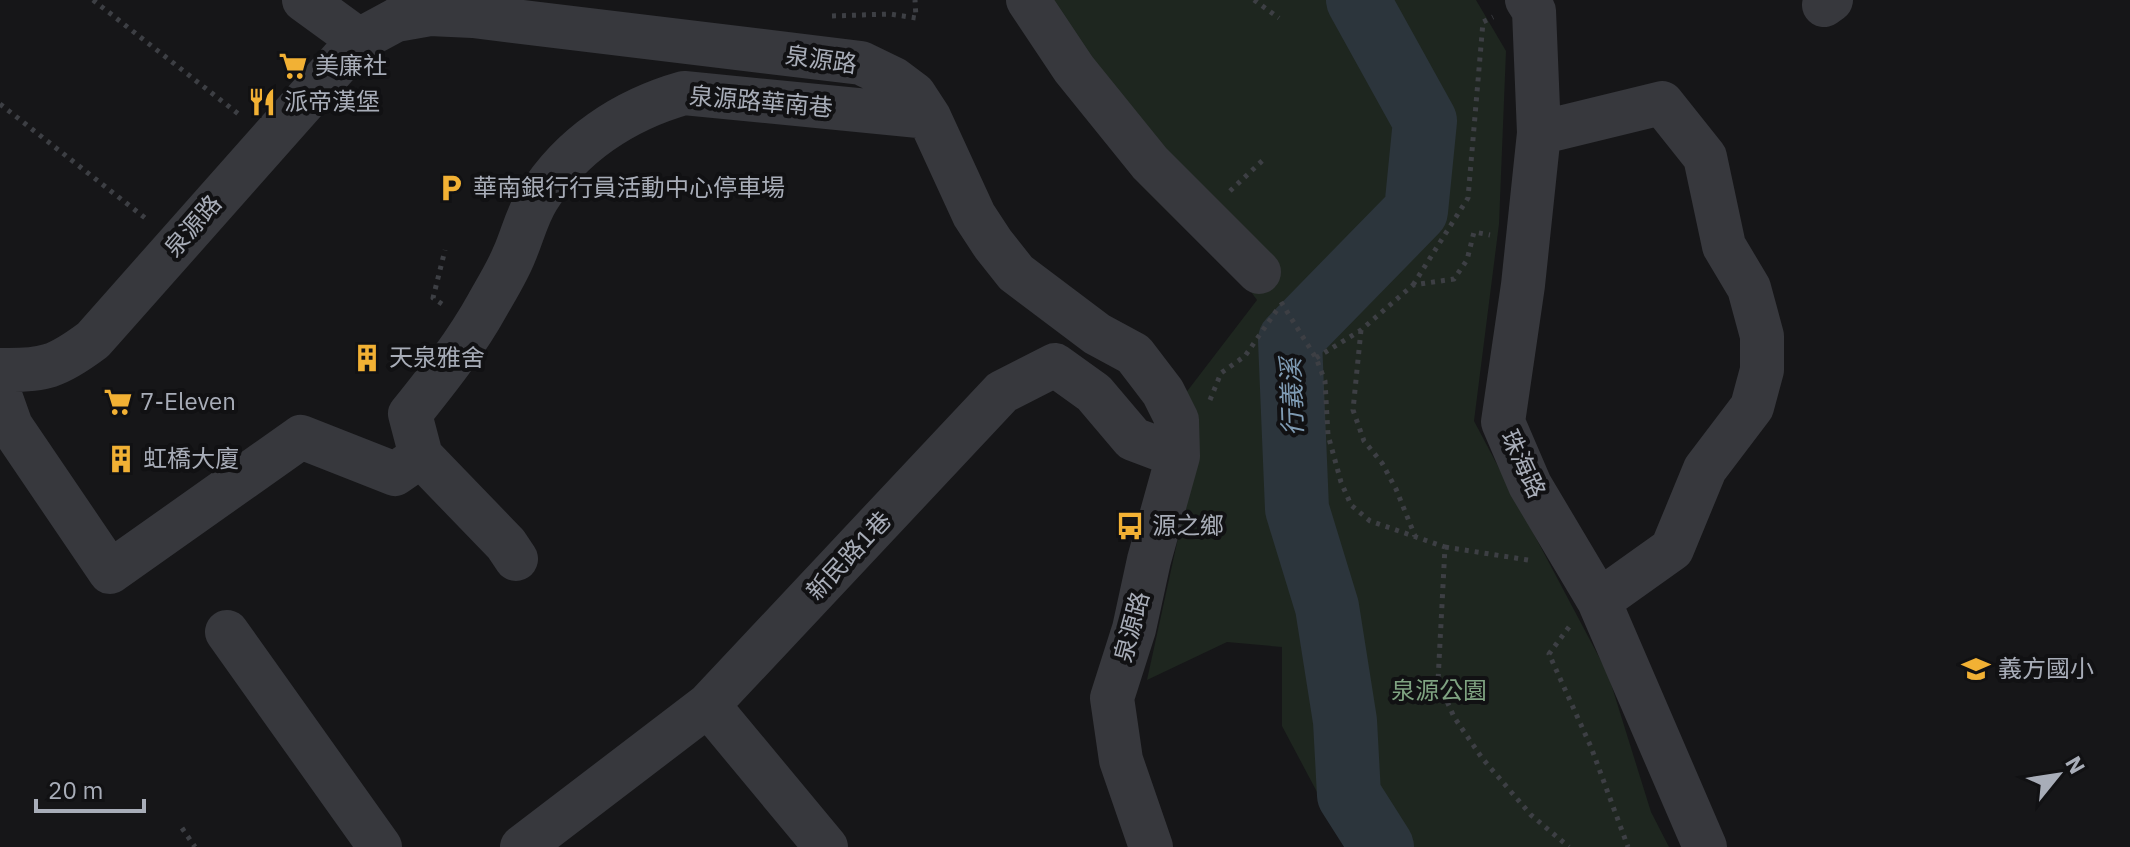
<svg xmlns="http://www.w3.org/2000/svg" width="2130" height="847" viewBox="0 0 2130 847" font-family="'IBM Plex Sans','Noto Sans TC',sans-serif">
<rect width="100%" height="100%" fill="#161618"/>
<path fill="#1e261f" d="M1049,0H1476L1506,51L1499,224L1474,421L1608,674L1651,812L1669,847H1355L1334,824L1282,726V647L1227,642L1147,680L1199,442L1185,394L1257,300L1135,134Z"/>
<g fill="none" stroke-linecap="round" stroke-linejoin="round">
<path stroke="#2c353c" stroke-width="64" d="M1358,0L1425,121L1416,211L1290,340L1297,509L1327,607L1345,721L1349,795L1382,847"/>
<path stroke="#3d3f44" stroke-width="5" stroke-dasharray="4 6" stroke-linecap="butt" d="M93,0L241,116
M1254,0L1279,18
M832,16L890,14L916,18L915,0
M0,104L149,221
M1230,191L1263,160
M1413,285L1468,198L1483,22L1493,17
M1281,302L1316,358L1325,381L1328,435L1341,482L1351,505L1370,521L1445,547L1438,681L1454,717L1482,758L1531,815L1569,847
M442,304L433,298L445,250
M1361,330L1353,410L1364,441L1382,463L1396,489L1415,536
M1316,358L1361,330L1413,285L1454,279L1467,260L1474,232L1490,235
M1210,400L1221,373L1245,356L1279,307
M1445,547L1528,560
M1569,627L1549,654L1591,747L1628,847
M182,828L195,847"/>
<path stroke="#37383d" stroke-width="44" d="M304,0L359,40
M1028,0L1074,69L1150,163L1259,272
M1527,0L1534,11L1539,133L1523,285L1503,422L1530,485L1599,601L1705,847
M1824,5L1831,0
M1539,133L1662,103L1705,157L1724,246L1749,288L1762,336V370L1752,407L1705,469L1672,549L1599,601
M0,370C44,371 57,367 93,340L359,40L396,20L430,14L473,16L861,63L894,79L914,94L929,117L974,215L993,244L1016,273L1097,334L1134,354L1163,392L1177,420L1178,456L1149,560L1134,629L1112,698L1121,760L1151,847
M0,395L11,426L110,572L301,437L395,474L421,456
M516,559L506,544L421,456L410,414C438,379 466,344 488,304C497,288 507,272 514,255C522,237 527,215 538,198C571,145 624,110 684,93L929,117
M227,632L380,847
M708,705L826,847
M522,847L708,705L1002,392L1055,365L1094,393L1133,439L1178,456"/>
</g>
<defs>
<symbol id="supermarket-bare" viewBox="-9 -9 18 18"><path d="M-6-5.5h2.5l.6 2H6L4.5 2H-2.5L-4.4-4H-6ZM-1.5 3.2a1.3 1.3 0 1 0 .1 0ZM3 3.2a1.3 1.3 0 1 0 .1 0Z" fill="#f2b134" stroke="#111113" stroke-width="2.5" paint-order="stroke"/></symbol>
<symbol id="restaurant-bare" viewBox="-9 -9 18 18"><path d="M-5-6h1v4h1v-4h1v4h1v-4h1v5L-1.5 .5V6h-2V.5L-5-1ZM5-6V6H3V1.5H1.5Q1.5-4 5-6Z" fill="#f2b134" stroke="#111113" stroke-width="2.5" paint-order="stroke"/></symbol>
<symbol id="parking-bare" viewBox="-9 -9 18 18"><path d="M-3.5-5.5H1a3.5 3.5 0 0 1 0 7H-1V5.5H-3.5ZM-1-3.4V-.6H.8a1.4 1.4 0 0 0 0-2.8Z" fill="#f2b134" stroke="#111113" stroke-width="2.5" paint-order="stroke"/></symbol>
<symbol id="building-bare" viewBox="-9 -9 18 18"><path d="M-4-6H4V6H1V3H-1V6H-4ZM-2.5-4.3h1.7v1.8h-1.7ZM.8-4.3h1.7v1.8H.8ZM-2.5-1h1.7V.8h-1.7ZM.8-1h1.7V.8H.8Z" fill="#f2b134" stroke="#111113" stroke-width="2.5" paint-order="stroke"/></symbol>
<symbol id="bus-bare" viewBox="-9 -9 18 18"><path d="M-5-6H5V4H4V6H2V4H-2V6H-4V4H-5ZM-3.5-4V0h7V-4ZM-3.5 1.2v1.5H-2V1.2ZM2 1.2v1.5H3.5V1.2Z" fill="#f2b134" stroke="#111113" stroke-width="2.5" paint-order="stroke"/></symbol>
<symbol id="school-bare" viewBox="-9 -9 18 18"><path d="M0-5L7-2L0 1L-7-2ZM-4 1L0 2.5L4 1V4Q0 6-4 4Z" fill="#f2b134" stroke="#111113" stroke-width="2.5" paint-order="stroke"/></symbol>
</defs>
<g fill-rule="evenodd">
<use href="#supermarket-bare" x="273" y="46" width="40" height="40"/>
<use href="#restaurant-bare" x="242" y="82" width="40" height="40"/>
<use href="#parking-bare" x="431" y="168" width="40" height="40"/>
<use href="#building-bare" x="347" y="338" width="40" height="40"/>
<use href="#supermarket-bare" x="98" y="382" width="40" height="40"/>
<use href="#building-bare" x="101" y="439" width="40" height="40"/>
<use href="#bus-bare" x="1110" y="506" width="40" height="40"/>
<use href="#school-bare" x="1956" y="649" width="40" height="40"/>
</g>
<g text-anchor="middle" stroke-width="8" stroke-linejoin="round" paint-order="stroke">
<g font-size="24" fill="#a8adb8" stroke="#111113">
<text transform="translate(821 60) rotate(8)" y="8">泉源路</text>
<text transform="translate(761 102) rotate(5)" y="8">泉源路華南巷</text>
<text transform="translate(193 226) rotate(-49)" y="8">泉源路</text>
<text transform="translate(1523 464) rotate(65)" y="8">珠海路</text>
<text transform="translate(849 556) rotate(-47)" y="8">新民路1巷</text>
<text transform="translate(1132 627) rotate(-75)" y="8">泉源路</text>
</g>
<g font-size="24" fill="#a8adb8" stroke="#111113" text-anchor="start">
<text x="315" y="74">美廉社</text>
<text x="284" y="110">派帝漢堡</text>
<text x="473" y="196">華南銀行行員活動中心停車場</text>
<text x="389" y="366">天泉雅舍</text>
<text x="140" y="410">7-Eleven</text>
<text x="143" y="467">虹橋大廈</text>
<text x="1152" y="534">源之鄉</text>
<text x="1998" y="677">義方國小</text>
</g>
<g font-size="24" fill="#7fa381" stroke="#111113">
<text x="1439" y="699">泉源公園</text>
</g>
<g font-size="26" font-style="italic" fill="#7f9bb3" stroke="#111113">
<text transform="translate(1292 397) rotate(-92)" y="9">行義溪</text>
</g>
</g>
<g transform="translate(2058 775) rotate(60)" stroke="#111113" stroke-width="6" paint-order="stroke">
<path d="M0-6L14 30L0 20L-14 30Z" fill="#a8adb8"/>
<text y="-12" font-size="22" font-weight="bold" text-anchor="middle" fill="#a8adb8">N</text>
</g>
<path d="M36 799v12h108v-12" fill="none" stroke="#a8adb8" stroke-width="4"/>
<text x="48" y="799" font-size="24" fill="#a8adb8" stroke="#111113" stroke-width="6" paint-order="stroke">20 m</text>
</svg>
